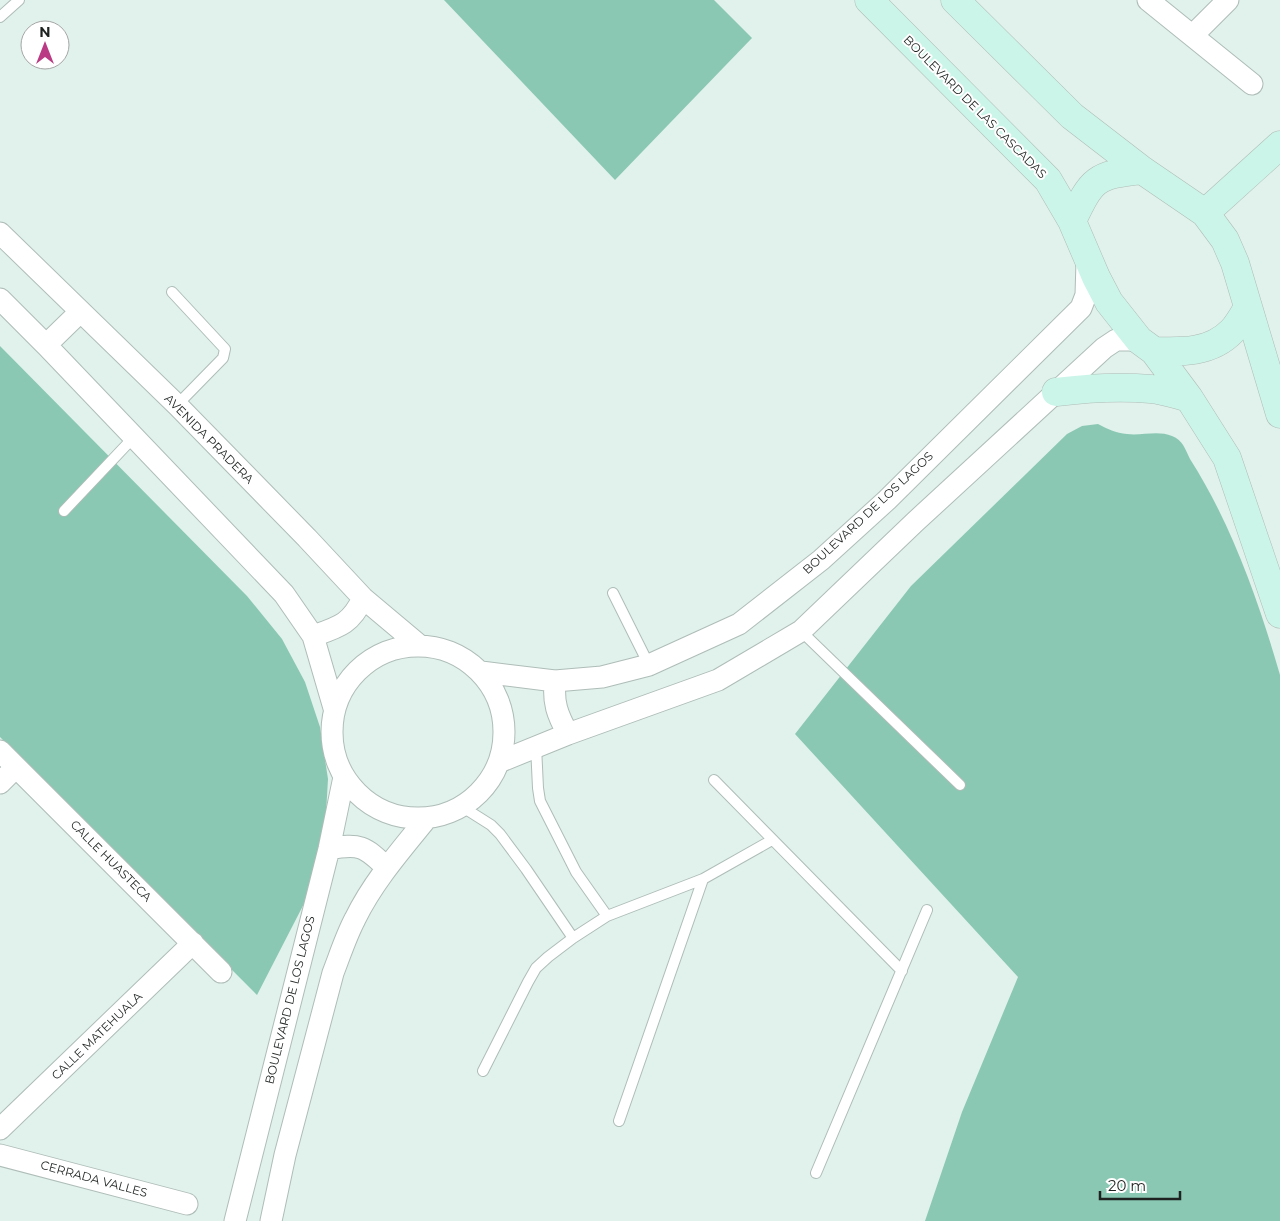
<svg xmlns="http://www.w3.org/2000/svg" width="1280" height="1221" viewBox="0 0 1280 1221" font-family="Montserrat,sans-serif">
<rect width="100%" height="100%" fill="#e1f1eb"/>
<path fill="#8ac8b3" d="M444,0H714L752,38L615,180Z
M0,346L247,596L282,639L305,682L320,727L328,779L325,830L309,894L257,995L0,737Z
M1098,424C1107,429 1116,433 1127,434C1141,436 1158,430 1172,436C1183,440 1185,449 1190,459C1231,523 1259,602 1280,675V1221H925L962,1112L1018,977L795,734L911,586L1067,434L1082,426Z"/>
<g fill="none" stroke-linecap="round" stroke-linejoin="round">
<defs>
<path id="lane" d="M0,17L19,0
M172,292L225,349L223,358L177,405
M64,511L133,438
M613,593L649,665
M801,631L960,785
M536,746L538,788L540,801L576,872L607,916
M714,780L902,971
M461,806L491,825L500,834L526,869L573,938
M483,1071L528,982L536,968L548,957L573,938L607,916L703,879L772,840
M619,1121L703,879
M816,1173L927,910"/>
<path id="street" d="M1148,0L1252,84
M1193,35L1228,0
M0,233L177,405L307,538L363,598L419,645
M0,299L46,345L284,594L313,636L334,708
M46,345L80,312
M313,636C339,627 351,624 363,598
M332 732a86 86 0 1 1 172 0a86 86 0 1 1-172 0Z
M481,672L555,681L602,677L649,665L739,624L821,560L887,500L1081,308L1086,295L1087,261
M555,681C553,703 557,714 568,734
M0,751L221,972
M499,762L568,734L718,680L801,631L915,522L1104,348L1116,340H1139
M0,783L16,767
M329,849C359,843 365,846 387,868
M0,1129L193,943
M0,1155L187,1204
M235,1221L329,849L344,777
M271,1221L285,1155L333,973C340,955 346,936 355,919C373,882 401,850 427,818"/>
<path id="secondary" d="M869,0L1048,180L1072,221L1096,277L1109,302L1139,340L1154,351L1189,398L1227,458L1280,614
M955,0L1072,116L1142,170L1205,213L1225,240L1235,263L1280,414
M1205,213L1280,145
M1072,221C1092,179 1095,175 1142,170
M1154,351C1182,352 1211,353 1232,331C1238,325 1243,315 1248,308
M1056,392C1088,388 1119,386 1151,389C1164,390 1177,395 1189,398"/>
</defs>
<use href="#lane" stroke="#aebdb7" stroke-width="12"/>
<use href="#street" stroke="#aebdb7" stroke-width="23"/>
<use href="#secondary" stroke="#aebdb7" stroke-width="29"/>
<use href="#lane" stroke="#fff" stroke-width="10"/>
<use href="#street" stroke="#fff" stroke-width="21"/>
<use href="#secondary" stroke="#ccf5e9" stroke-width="28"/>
</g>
<g text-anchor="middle" stroke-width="4" stroke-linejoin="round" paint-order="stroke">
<g font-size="12" fill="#1e2321" stroke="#fff">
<text transform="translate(975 107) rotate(45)" y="4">BOULEVARD DE LAS CASCADAS</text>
<text transform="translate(209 439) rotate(45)" y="4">AVENIDA PRADERA</text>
<text transform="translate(868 513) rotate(-43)" y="4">BOULEVARD DE LOS LAGOS</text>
<text transform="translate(111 861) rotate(45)" y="4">CALLE HUASTECA</text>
<text transform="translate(290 1000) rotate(-76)" y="4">BOULEVARD DE LOS LAGOS</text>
<text transform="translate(97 1036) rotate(-44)" y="4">CALLE MATEHUALA</text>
<text transform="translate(94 1179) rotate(15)" y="4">CERRADA VALLES</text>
</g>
</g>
<g transform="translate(45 45)"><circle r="24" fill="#ffffff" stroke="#a5a7a6"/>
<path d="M0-4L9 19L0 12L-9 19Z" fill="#bb3a84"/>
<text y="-8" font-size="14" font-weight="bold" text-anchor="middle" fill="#1e2321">N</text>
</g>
<path d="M1100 1191v8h80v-8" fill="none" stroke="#1e2321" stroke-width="2.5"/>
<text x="1108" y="1191" font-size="15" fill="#1e2321" stroke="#ffffff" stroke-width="4" paint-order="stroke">20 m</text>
</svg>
